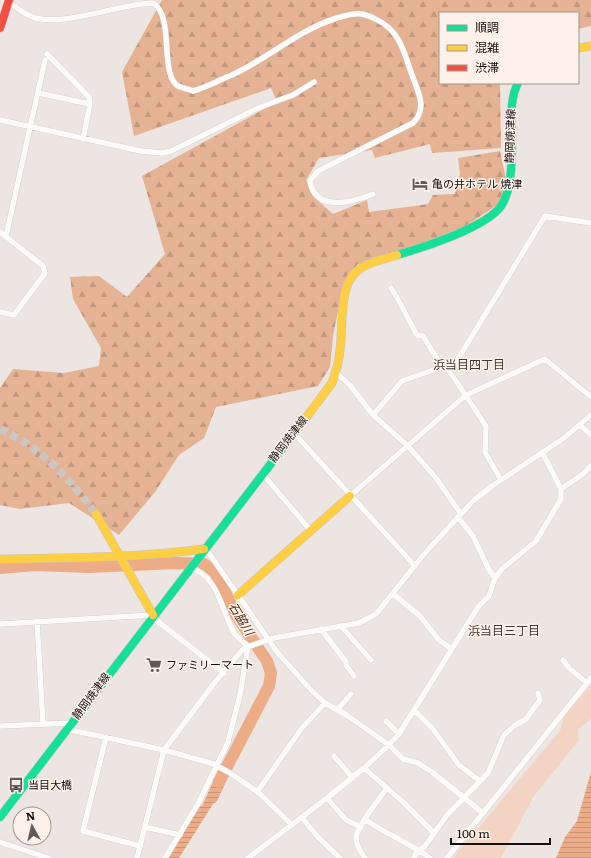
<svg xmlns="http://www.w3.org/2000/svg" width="591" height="858" viewBox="0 0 591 858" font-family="Literata,'Noto Sans JP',serif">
<defs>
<pattern id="forest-firs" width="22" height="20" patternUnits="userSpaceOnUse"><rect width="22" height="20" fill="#e5b294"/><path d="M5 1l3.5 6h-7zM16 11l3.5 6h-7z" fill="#c4987e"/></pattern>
<pattern id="water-rules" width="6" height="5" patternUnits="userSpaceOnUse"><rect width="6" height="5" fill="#ecac87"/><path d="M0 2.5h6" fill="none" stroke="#ca9373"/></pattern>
</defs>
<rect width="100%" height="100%" fill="#ece5e1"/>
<path fill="#f3d4c4" d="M591,685V719L578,729L579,740L534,796L501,858H453L560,731L564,716Z"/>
<path fill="url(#forest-firs)" d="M162,0H591V26L578,29V13H440V83H500L501,148L432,153L430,144L375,158L372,150L319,158L306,180L315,198L333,214L367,200L369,212L422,205L428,204L433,195L455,194L460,174L458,158L500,151L506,179L500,203L457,232L358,264L344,281L333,336L330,367L318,386L216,407L204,438L179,455L155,492L119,535L69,503L20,509L0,505V388L13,369L64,373L99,366L101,348L73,299L70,277L99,276L127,297L165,254L142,176L277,102L271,88L134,136L122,72Z"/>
<path fill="url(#water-rules)" d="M219,769L229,775L217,801L213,804L179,858H169L200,805L202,806Z
M591,772V858H556L565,837L577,821Z"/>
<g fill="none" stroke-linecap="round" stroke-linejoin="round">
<path stroke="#ecac87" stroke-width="12" d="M0,568L36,565L89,567L177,563L204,564L215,572L236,615L267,661L271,673L269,686L219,782"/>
<path stroke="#ccc5c1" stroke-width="8" stroke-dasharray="8 4" stroke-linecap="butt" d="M0,429C41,447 70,479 96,514"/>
<defs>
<path id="street" d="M8,2C16,7 26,16 35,18C69,26 117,4 153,3C175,16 159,74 178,86C182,88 188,89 193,91C207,87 219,80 232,75C269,58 298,30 337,18C344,16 353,13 361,14C369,15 381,21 388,27C402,39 406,59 412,75C418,92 428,108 413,123L318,171L310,181C315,213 353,202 373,194
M47,54L89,97L90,104L83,139
M38,93L90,104
M0,120L141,151L162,153L171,151L258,108L293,95L314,82
M0,232L43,266L45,273L14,315L0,312
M6,236L45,60
M391,288C401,303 408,319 417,335L423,336L442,367
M450,372L545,216L591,223
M336,373L350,385L373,415L408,446L436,478L461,514
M373,415L402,381L442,367L448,369L486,426L485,452L501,480
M580,425L591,435
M293,432L415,566
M262,473L311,531
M561,489L583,474L591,466
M350,496L466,395L545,359L591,397
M458,517L473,536L489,570L495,578
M204,549L211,556L277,652L311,690L325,703L348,716L389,745L403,759L418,763L432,772L483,813
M190,568C217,574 222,611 234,633C238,638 243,642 248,646
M393,594L419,615L439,640L452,649
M152,617L224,673
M37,621L43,724
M0,624L153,615
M341,626L371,660
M321,629L346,662V665L354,676
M563,660L569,668L587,683
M337,710L351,694
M414,710L433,729L459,765L480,781
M386,721L399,734
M0,726L70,723
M66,729L164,750L214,764L230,773L259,793L292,825
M106,737L83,831L140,846
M334,756L353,778
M364,768L403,802L434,833
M257,792L302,728L325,703
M327,798L346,820L361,827
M302,818L318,837L340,858
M366,820C386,834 409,843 430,858
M145,827L180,835
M0,842L48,858
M137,858L164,750L215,682L244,648L274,638L359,623L376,614L425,553L474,500L492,486L564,438L591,415
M165,858L198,804L228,742L240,695L248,646
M248,858L327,798L364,768L389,745L399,734L478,607L489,596L495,578L502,569L536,541L561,499V489L542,452
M365,858C361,852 356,846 356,838C357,825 379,800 387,788
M414,858L416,853L425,846L447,815L488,773L504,735L514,726L526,719L540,700L538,693
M447,858L591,678"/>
<path id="fast" d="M397,255C422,248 487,227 501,206C513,188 511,161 512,140C512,121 509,100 518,83
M0,817L299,427"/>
<path id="slow" d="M578,48L591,46
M299,427L332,383C336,372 339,361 340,350C343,330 339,287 355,273C366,262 382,260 397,255
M96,514L153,615
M0,559C68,558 136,558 204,549
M238,595L350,496"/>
<path id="jam" d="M0,28L9,0"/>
</defs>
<use href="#street" stroke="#c8c3c0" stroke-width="6"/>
<use href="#fast" stroke="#c8c3c0" stroke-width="9"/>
<use href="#slow" stroke="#c8c3c0" stroke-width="9"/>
<use href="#jam" stroke="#c8c3c0" stroke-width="9"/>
<use href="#street" stroke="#fcfbfa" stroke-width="5.5"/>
<use href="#fast" stroke="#16e098" stroke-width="8"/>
<use href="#slow" stroke="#ffcf43" stroke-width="8"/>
<use href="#jam" stroke="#f24e42" stroke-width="8"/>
</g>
<defs>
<symbol id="hotel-bare" viewBox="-9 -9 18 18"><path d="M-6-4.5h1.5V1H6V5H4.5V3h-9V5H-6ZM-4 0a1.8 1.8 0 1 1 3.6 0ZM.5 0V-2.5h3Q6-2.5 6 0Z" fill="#605b58" stroke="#fdf1ea" stroke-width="2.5" paint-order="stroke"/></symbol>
<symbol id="supermarket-bare" viewBox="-9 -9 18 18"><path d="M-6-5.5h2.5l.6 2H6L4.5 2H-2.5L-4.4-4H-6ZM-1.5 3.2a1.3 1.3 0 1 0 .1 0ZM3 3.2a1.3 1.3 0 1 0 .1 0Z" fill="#605b58" stroke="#fdf1ea" stroke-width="2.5" paint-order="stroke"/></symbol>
<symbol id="bus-bare" viewBox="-9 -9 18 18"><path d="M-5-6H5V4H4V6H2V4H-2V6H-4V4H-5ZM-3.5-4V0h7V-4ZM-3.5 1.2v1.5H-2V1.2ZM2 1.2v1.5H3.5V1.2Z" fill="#605b58" stroke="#fdf1ea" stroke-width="2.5" paint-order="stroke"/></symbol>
</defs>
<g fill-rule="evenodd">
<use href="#hotel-bare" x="409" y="173" width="22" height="22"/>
<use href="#supermarket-bare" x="143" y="654" width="22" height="22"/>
<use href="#bus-bare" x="5" y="774" width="22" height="22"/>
</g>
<g text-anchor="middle" stroke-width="3" stroke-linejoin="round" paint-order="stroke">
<g font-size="11" fill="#14100e" stroke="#fdf1ea">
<text transform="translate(510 136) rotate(-88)" y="4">静岡焼津線</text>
<text transform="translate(288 439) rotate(-52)" y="4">静岡焼津線</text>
<text transform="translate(91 696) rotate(-53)" y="4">静岡焼津線</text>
</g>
<g font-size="11" fill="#14100e" stroke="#fdf1ea" text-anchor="start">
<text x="432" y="188">亀の井ホテル 焼津</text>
<text x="166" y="669">ファミリーマート</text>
<text x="28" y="789">当目大橋</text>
</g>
<g font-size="12" fill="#433a35" stroke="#fdf1ea">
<text x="469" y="369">浜当目四丁目</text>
<text x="504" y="635">浜当目三丁目</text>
</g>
<g font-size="12" font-style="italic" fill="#411e08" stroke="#fdf1ea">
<text transform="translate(241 619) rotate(59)" y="4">石脇川</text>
</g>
</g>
<rect x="439" y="12" width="140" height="72" fill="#fdf1ea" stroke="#a09792"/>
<rect x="447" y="25" width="20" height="6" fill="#16e098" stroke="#a09792"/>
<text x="475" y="32" font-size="12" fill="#14100e">順調</text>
<rect x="447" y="45" width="20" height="6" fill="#ffcf43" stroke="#a09792"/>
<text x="475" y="52" font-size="12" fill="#14100e">混雑</text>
<rect x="447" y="65" width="20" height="6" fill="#f24e42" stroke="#a09792"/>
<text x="475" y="72" font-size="12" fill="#14100e">渋滞</text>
<g transform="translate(32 826) rotate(352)"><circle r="19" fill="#fdf1ea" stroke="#a09792"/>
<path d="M0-3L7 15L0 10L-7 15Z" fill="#605b58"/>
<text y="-6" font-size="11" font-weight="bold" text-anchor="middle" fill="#14100e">N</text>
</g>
<path d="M451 838v6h99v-6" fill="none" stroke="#14100e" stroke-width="2"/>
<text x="457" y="838" font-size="12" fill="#14100e" stroke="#fdf1ea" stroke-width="3" paint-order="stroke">100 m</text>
</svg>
